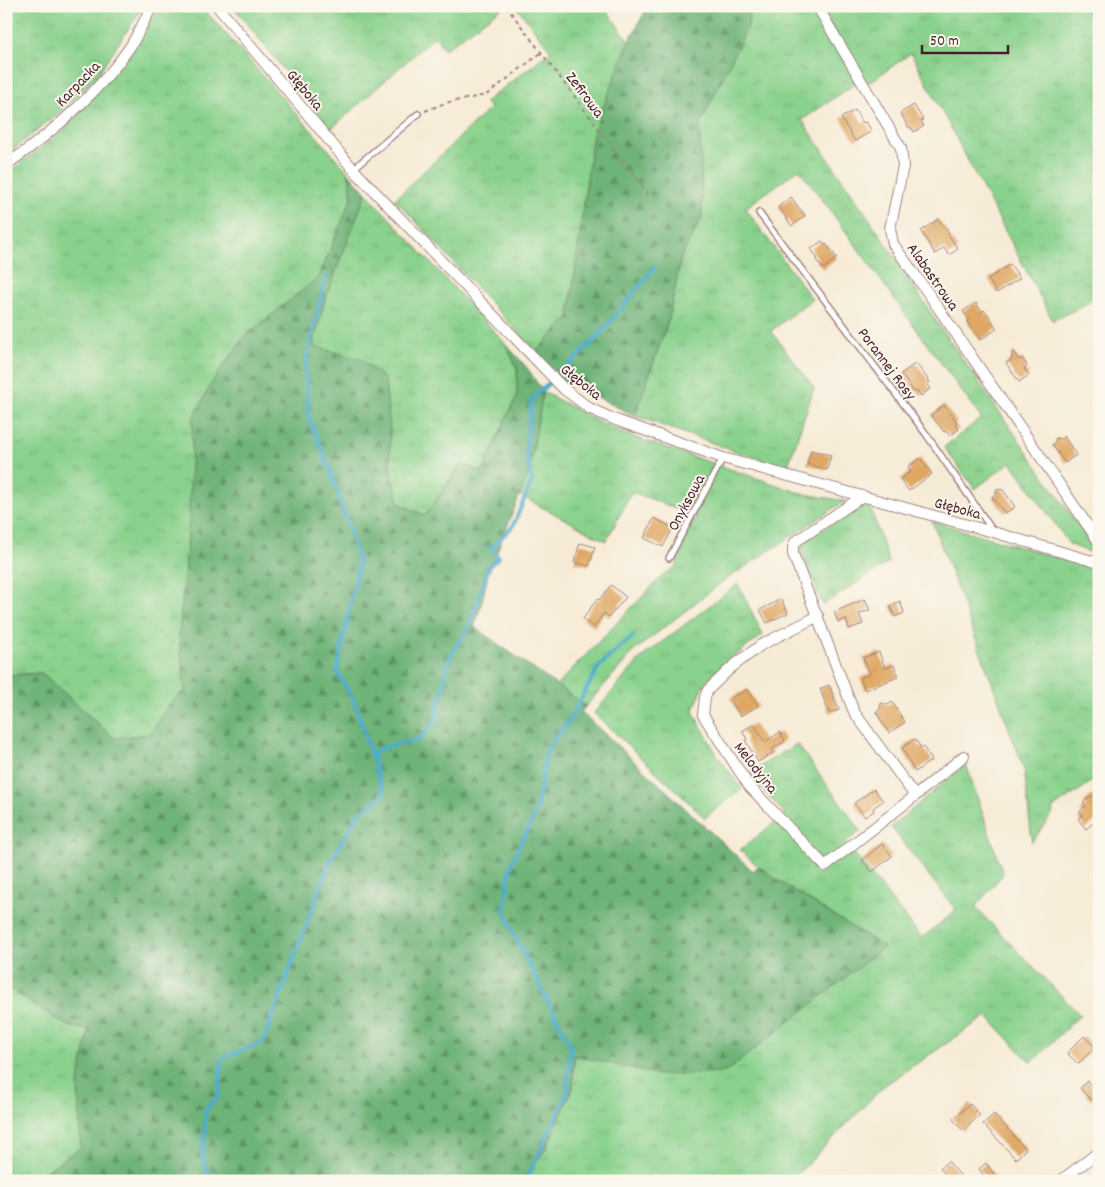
<svg xmlns="http://www.w3.org/2000/svg" width="1105" height="1187" viewBox="0 0 1105 1187" font-family="Dekko,sans-serif">
<defs>
<pattern id="grass-tufts" width="24" height="20" patternUnits="userSpaceOnUse" patternTransform="scale(1.25)"><rect width="24" height="20" fill="#89d18c"/><path d="M3 7l-1-3M5 7V3M7 7l1-3M15 17l-1-3M17 17v-4M19 17l1-3" fill="none" stroke="#78b379"/></pattern>
<pattern id="forest-firs" width="22" height="20" patternUnits="userSpaceOnUse" patternTransform="scale(1.25)"><rect width="22" height="20" fill="#6eb378"/><path d="M5 1l3.5 6h-7zM16 11l3.5 6h-7z" fill="#5c9163"/></pattern>
</defs>
<rect width="100%" height="100%" fill="#fbf7ec"/>
<filter id="ink" filterUnits="userSpaceOnUse"><feTurbulence type="fractalNoise" baseFrequency=".02" numOctaves="2"/><feDisplacementMap in="SourceGraphic" scale="10" xChannelSelector="R" yChannelSelector="G"/><feConvolveMatrix kernelMatrix="1 2 1 2 8 2 1 2 1" color-interpolation-filters="sRGB"/></filter>
<filter id="wash" filterUnits="userSpaceOnUse"><feTurbulence type="fractalNoise" baseFrequency=".0096" numOctaves="4" result="noise"/><feDisplacementMap in="SourceGraphic" scale="20" xChannelSelector="R" yChannelSelector="G"/><feGaussianBlur stdDeviation="1.12" result="paint"/><feColorMatrix in="noise" values="0 0 0 0 0 0 0 0 0 0 0 0 0 0 0 0 0 1.4 0 .05"/><feComposite in="paint" operator="in"/></filter>
<g filter="url(#wash)">
<rect width="100%" height="100%" fill="#f6ebd6"/>
<path fill="url(#grass-tufts)" stroke="#6a785c" d="M6,6H144L95,78L53,118L6,155Z
M159,6H201L349,173L352,197L319,277L244,337L188,537L179,635L185,690L168,705L150,734L114,738L42,673L6,675V174L63,131L126,58Z
M233,6H504L444,50L435,36L331,129Z
M516,6H603L629,41L593,134L569,317L536,352L395,199L490,108L485,102L551,51Z
M750,6H1088L1099,34V297L1053,321L911,53L870,82L855,84L802,120L885,242L938,324L1099,555L1070,545L1011,462L975,489L944,447L981,418L830,210L799,169L745,208L812,299L771,331L814,388L787,469L635,416L669,318L681,257L702,217L700,124L748,26Z
M366,193L505,343L517,368V395L482,472L460,464L425,516L399,503L390,468V430L385,379L362,360L313,346L324,302Z
M543,392L622,433L804,494L845,501L722,582L634,651L586,706L557,685L661,577L677,566V555L696,516L632,492L606,541L519,495L529,472Z
M865,503L869,504L889,562L823,605L801,550L802,543Z
M932,521L1099,570V779L1097,778L1052,809L1053,813L1032,842L1024,769Z
M738,584L763,635L725,663L705,682L693,712L719,758L742,789L705,818L594,713L641,658Z
M797,744L861,831L845,842L922,938L956,910L891,827L966,764L1003,874L975,907L1080,1015L1031,1063L987,1016L885,1085L791,1181H523L546,1148L573,1088L574,1054L660,1075L811,1004L884,947L786,886L758,866L740,850L785,814L748,774Z
M6,987L68,1026L89,1030L78,1085L81,1147L36,1178L6,1181Z"/>
<path fill="url(#forest-firs)" stroke="#5c6952" d="M648,6H750L748,26L700,124L702,217L681,257L669,318L635,416L561,379L536,352L569,317L593,134L629,41Z
M349,173L366,193L324,302L313,346L362,360L385,379L390,430V468L399,503L425,516L461,464L482,472L517,395V368L505,343L528,369L543,392L529,472L488,574L481,606L474,627L586,706L581,712L753,871L758,866L786,886L884,947L726,1072L660,1075L574,1055L573,1088L546,1148L523,1181H17L37,1178L81,1147L78,1085L89,1030L68,1026L6,987V675L42,673L114,738L150,734L168,705L185,690L179,635L188,537L193,418L216,376L244,337L319,277L352,197Z"/>
<g fill="none" stroke-linecap="round" stroke-linejoin="round">
<path stroke="#4eaccd" stroke-width="4" d="M372,758L378,749L418,740L435,722L450,657L469,627L489,566L499,557L491,548L513,526L532,481L526,451L532,399L596,339L655,267
M211,1181L203,1159L206,1109L219,1096L222,1058L263,1042L329,863L359,813L384,795L354,700L337,672L359,562L332,475L309,417L305,367L326,276
M526,1181L567,1094L571,1046L517,941L504,910L511,864L536,812L547,749L568,723L599,666L634,635"/>
</g>
<g id="blocks">
<path fill="#dfa763" d="M914,105L923,120L921,121L924,126L914,132L911,127L909,128L900,113Z
M855,110L863,123L866,122L872,131L855,141L841,118Z
M791,197L805,216L792,226L778,207Z
M938,219L949,233L948,234L958,249L949,255L944,248L935,254L921,231Z
M822,241L825,245L826,244L837,258L823,269L816,260L818,259L811,249Z
M1010,264L1020,278L997,293L988,279Z
M976,303L982,312L984,310L989,316L997,329L980,340L967,322L969,320L963,311Z
M1013,351L1019,360L1022,358L1027,366L1024,368L1029,375L1019,382L1006,363L1011,360Z
M916,363L930,382L927,384L931,388L921,396L917,391L915,393L901,374Z
M944,405L957,422L955,424L959,429L950,436L946,431L944,432L931,415Z
M1064,436L1076,455L1065,463L1052,445L1055,443L1056,438L1061,439Z
M811,450L831,455L827,470L807,464Z
M920,458L932,474L909,491L900,479L911,471L908,467Z
M997,489L1003,490L1015,507L1005,513L992,497L996,494Z
M654,518L673,528L663,547L644,538Z
M580,543L595,547L589,566L574,562Z
M611,585L626,597L609,617L604,613L594,627L583,619L597,599L599,600Z
M781,599L788,613L767,623L760,610Z
M865,599L870,610L859,614L863,624L849,629L846,619L838,622L834,612Z
M900,601L904,613L895,617L890,606Z
M879,652L885,668L894,665L898,677L865,690L860,678L870,674L863,658Z
M829,685L839,710L829,713L820,689Z
M748,689L758,706L740,716L730,698Z
M892,702L905,722L889,733L876,712L880,709L881,703L888,705Z
M754,724L765,742L780,732L785,741L771,750L773,753L758,762L745,740L747,739L742,731Z
M915,739L921,748L923,747L932,760L915,772L902,748Z
M874,789L883,801L873,808L874,811L865,817L854,803Z
M1092,795L1099,804V818L1086,829L1078,819L1083,815L1080,811L1086,806L1083,803Z
M882,844L892,856L872,872L862,860Z
M1084,1036L1095,1047L1078,1064L1067,1053Z
M1087,1081L1099,1093L1091,1100L1080,1088Z
M970,1104L980,1115L963,1131L953,1119Z
M994,1114L1026,1149L1016,1159L983,1124Z
M948,1161L960,1175L954,1181H951L940,1168Z
M986,1163L999,1181H988L979,1169Z"/>
</g>
</g>
<g filter="url(#ink)">
<use href="#blocks" fill-opacity="0" stroke="#a08580" stroke-width="1"/>
<g fill="none" stroke-linecap="round" stroke-linejoin="round">
<defs>
<path id="lane" d="M353,169L418,114
M759,213L926,434L993,531
M669,558L723,458"/>
<path id="street" d="M217,6L353,169L564,389L589,408L613,419L723,458L993,532L1099,563
M817,6L901,148L903,166L890,229L893,244L928,293L1099,542
M1095,6L1099,16
M6,165C52,133 98,93 130,47C138,34 145,20 152,6
M818,616L761,645L732,667L708,690L705,697L703,715L749,786L825,866L915,796L854,712L793,554V548L795,542L863,496
M915,796L964,756
M1060,1181L1099,1152"/>
</defs>
<use href="#lane" stroke="#a08580" stroke-width="8"/>
<use href="#street" stroke="#a08580" stroke-width="12"/>
<path stroke="#a08580" stroke-width="2" stroke-dasharray="4 4" stroke-linecap="butt" d="M506,6L649,195
M425,111L445,103L486,95L541,53
M1090,1173L1097,1181"/>
<use href="#lane" stroke="#fff" stroke-width="5"/>
<use href="#street" stroke="#fff" stroke-width="10"/>
</g>
</g>
<g text-anchor="middle" stroke-width="4" stroke-linejoin="round" paint-order="stroke">
<g font-size="16" fill="#4a1f2b" stroke="#fbf7ec">
<text transform="translate(77 83) rotate(-46)" y="6">Karpacka</text>
<text transform="translate(306 89) rotate(50)" y="6">Głęboka</text>
<text transform="translate(586 94) rotate(53)" y="6">Zefirowa</text>
<text transform="translate(934 276) rotate(55)" y="6">Alabastrowa</text>
<text transform="translate(888 363) rotate(53)" y="6">Porannej Rosy</text>
<text transform="translate(582 381) rotate(39)" y="6">Głęboka</text>
<text transform="translate(685 502) rotate(-62)" y="6">Onyksowa</text>
<text transform="translate(958 507) rotate(15)" y="6">Głęboka</text>
<text transform="translate(757 767) rotate(52)" y="6">Melodyjna</text>
</g>
</g>
<rect width="1105" height="1187" fill="none" stroke="#fbf7ec" stroke-width="25"/>
<path d="M922 45v8h86v-8" fill="none" stroke="#4a1f2b" stroke-width="2.5"/>
<text x="930" y="45" font-size="15" fill="#4a1f2b" stroke="#fbf7ec" stroke-width="4" paint-order="stroke">50 m</text>
</svg>
